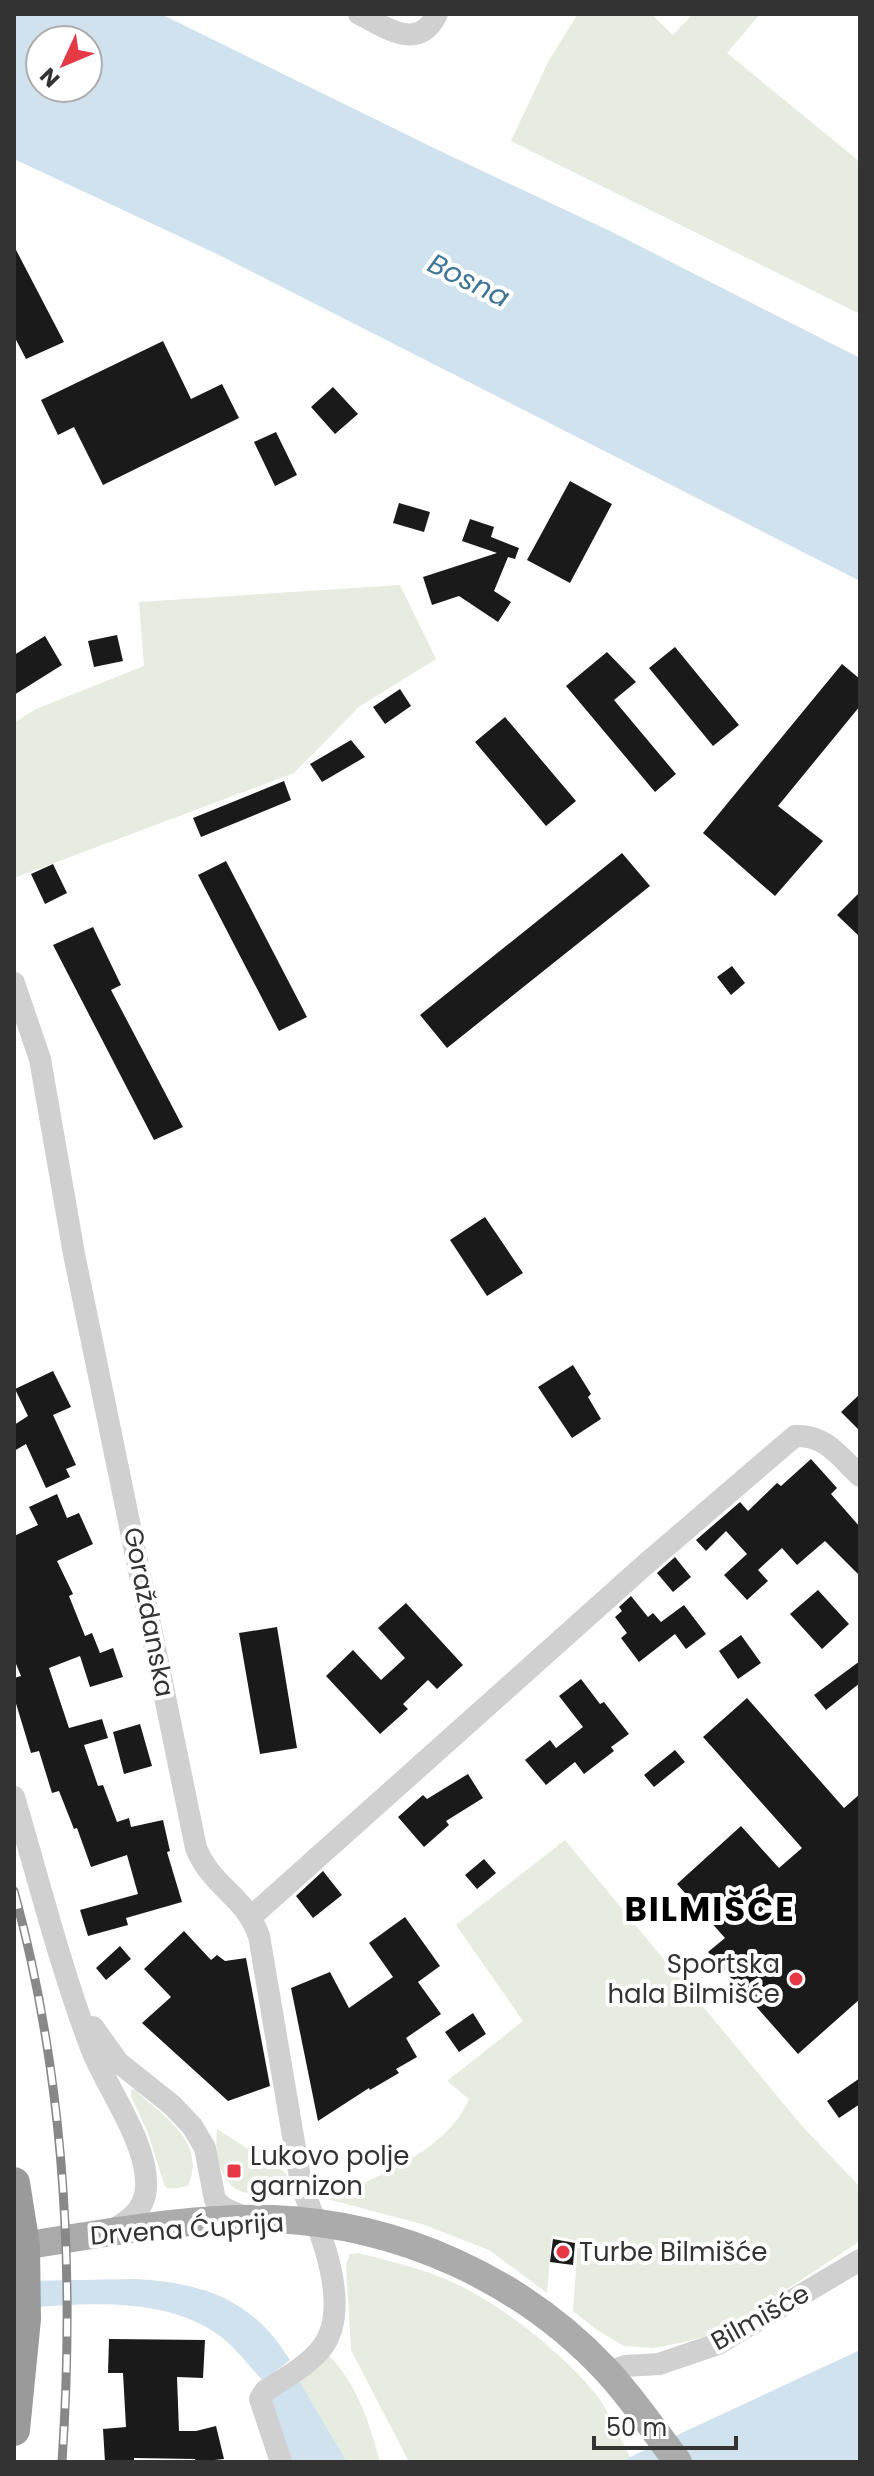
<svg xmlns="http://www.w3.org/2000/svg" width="874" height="2476" viewBox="0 0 874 2476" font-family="Poppins,sans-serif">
<rect width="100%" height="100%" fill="#fff"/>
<path fill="#e6ecdf" d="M578,14H651L673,35L693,14H760L727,53L860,162V314L511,141L548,62Z
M400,585L436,659L360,706L294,773L14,878V723L36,709L144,666L139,602Z
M565,1840L802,2126L860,2187V2241L722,2332L680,2343L653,2348L624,2346L597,2330L573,2311L578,2241L552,2235L547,2293L489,2250L422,2224L327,2199C376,2177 446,2152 469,2099L447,2081L523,2021L456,1925Z
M135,2089C160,2116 208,2139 188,2186L171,2189L165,2187L148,2133L131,2096V2090Z
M217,2129L284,2172L287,2175C279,2196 243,2200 229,2183C217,2170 215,2146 217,2129Z
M358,2253C382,2259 406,2265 430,2273C487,2293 555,2345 594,2392C609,2410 619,2436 630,2457L623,2462H409L351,2350L346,2264L350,2254Z
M329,2356C357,2383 370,2425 380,2462H347L299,2380L313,2372Z"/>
<path fill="#cfe2ee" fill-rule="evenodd" d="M14,14H161L438,150L610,231L860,358V581L219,255L14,159ZM40,40H88V88H40Z
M135,2279C204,2283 252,2299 290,2360L263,2381C249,2366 236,2348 220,2336C167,2297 89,2303 27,2308L24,2281Z
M860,2350V2462H623L630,2457Z
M299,2380L347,2462H291L267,2394Z"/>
<path fill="#1a1a1a" d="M14,246L64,342L26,359L14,336Z
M163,341L191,399L222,384L239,418L103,485L74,427L58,435L41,400Z
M333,387L358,414L335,434L311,407Z
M276,432L297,475L275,486L254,442Z
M570,481L612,504L570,583L527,560Z
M399,503L430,512L424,532L393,523Z
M470,519L494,527L491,537L519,548L515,559L508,557L494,591L511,602L498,622L459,596L432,605L423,577L497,553L462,541Z
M117,635L123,661L94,667L88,641Z
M45,636L62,665L14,695V655Z
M675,647L739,725L713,746L649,668Z
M607,652L636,682L614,700L676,774L655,792L566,686Z
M842,664L860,679V706L778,806L823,841L775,896L703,833Z
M400,689L411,706L385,724L373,707Z
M505,717L576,801L546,826L475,742Z
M351,740L365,757L322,782L310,764Z
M284,781L291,800L201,837L193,818Z
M622,853L650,886L447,1048L420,1015Z
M226,861L307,1017L279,1031L198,875Z
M53,864L67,893L45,904L31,874Z
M860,892V937L837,915Z
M93,927L121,985L111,990L183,1127L154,1140L53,945Z
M732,966L745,983L731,995L717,977Z
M485,1217L523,1273L487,1296L450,1240Z
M573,1365L591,1394L588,1397L601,1419L572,1438L538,1387Z
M53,1371L71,1407L53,1415L76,1465L66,1469L70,1477L46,1488L26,1444L14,1451V1425L28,1416L15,1389Z
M860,1394V1431L841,1412Z
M811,1459L837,1488L831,1494L860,1527V1576L825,1541L797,1565L782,1548L758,1570L768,1581L747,1600L724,1575L747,1554L726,1531L706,1551L696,1540L740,1502L748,1511L777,1483L781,1486Z
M57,1494L67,1518L79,1513L93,1544L57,1561L73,1594L69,1596L85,1636L92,1633L100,1653L113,1648L123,1677L90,1687L80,1656L49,1668L69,1728L102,1719L108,1738L84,1745L98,1786L103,1785L117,1822L129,1818L131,1827L163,1820L170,1851L167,1852L182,1902L126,1918L128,1925L88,1936L80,1910L138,1894L127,1855L91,1867L77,1828L74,1829L59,1791L52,1793L39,1751L31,1753L14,1697V1678L21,1676L14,1659V1536L38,1525L29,1507Z
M675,1557L691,1577L673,1592L657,1573Z
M818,1590L849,1624L822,1649L790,1614Z
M631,1596L648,1617L653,1613L661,1622L684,1605L706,1634L686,1649L675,1634L639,1662L621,1638L627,1633L615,1617L622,1611L619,1607Z
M406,1603L463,1665L437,1689L428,1680L403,1704L408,1709L380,1734L326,1676L353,1650L381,1680L405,1658L378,1628Z
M277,1627L297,1748L260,1754L239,1633Z
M741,1635L761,1663L738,1679L719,1651Z
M860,1661V1683L826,1710L814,1695Z
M581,1679L600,1704L604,1702L629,1734L611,1747L614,1751L584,1774L575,1762L546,1785L525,1760L550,1740L556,1748L583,1727L559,1696Z
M747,1698L844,1808L860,1794V1999L798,2054L708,1952L725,1938L677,1884L741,1826L779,1868L802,1848L703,1737Z
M140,1724L152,1766L124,1774L113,1732Z
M675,1750L685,1762L654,1787L644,1775Z
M468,1774L483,1798L446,1821L449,1825L424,1847L398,1817L423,1795L427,1799Z
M484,1859L496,1873L477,1889L465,1875Z
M323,1871L342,1895L313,1918L296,1896Z
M405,1917L440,1966L418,1982L441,2014L406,2038L417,2057L396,2069L399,2073L370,2090L369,2088L318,2121L291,1988L330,1972L349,2008L393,1977L369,1943Z
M184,1931L211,1960L217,1955L225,1961L246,1958L270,2086L228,2101L142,2023L171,1997L144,1969Z
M120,1946L131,1959L106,1980L96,1968Z
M473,2013L486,2034L459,2052L445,2032Z
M860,2078V2104L839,2118L827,2101Z
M553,2239L575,2243L573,2265L550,2262Z
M109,2339L205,2340L203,2378L177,2377L179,2431H196L216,2426L224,2459L196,2462L195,2459L134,2458V2462H105L103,2429L126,2427L123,2373H108Z"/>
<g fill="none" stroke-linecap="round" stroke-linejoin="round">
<path stroke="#d0d0d0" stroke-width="22" d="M359,14C387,28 418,52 437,14
M14,983L40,1059L74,1254L196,1848C213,1889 244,1894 259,1936L302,2189C320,2228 354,2311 320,2350C306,2367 283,2379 265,2391L260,2399L281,2462
M14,1797C39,1881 60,1966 91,2048C107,2089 149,2144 146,2188C145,2210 127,2223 109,2231
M252,1916L647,1563L795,1436C825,1434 840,1457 860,1476
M93,2027L118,2062L172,2105L192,2126L205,2148L215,2200L224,2208L248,2219
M608,2372L625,2366L659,2364L718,2344L860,2260"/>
<path stroke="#ababab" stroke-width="28" d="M14,2247C99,2235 187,2216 273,2219C399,2224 521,2279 607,2371C633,2399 655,2432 678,2462"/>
<path stroke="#9a9a9a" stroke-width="32" d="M14,2183L24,2246L25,2319L14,2430"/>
<defs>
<path id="rail" d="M14,1891C65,2077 75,2271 62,2462"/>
</defs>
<use href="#rail" stroke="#888" stroke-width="9"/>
<use href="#rail" stroke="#fff" stroke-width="6" stroke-dasharray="18" stroke-linecap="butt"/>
</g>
<g fill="#e63946" stroke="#fff" stroke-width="3">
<circle cx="796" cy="1979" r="8"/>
<rect x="226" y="2163" width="16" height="16" rx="4"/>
<circle cx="563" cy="2252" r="8"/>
</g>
<g text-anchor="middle" stroke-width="8" stroke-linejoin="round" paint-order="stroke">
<g font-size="26" fill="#333" stroke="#fff">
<text transform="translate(149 1612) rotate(79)" y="9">Goraždanska</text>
<text transform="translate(187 2229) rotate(-4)" y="9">Drvena Ćuprija</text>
<text transform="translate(760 2317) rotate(-29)" y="9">Bilmišće</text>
</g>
<g font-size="26" fill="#333" stroke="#fff" text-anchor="start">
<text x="780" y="1973" text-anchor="end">Sportska<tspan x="780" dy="30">hala Bilmišće</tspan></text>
<text x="250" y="2165">Lukovo polje<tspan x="250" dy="30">garnizon</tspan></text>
<text x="579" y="2261">Turbe Bilmišće</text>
</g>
<g font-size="28" font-style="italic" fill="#3f7597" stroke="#fff">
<text transform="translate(469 280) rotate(26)" y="10">Bosna</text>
</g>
<g font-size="34" font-weight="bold" letter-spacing="2" fill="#000" stroke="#fff">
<text x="710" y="1921">BILMIŠĆE</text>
</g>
</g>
<rect width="874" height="2476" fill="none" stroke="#333333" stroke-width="32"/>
<g transform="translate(64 64) rotate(226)"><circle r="38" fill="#ffffff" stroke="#adadad" stroke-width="2"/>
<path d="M0-6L14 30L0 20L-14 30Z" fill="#e63946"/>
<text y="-12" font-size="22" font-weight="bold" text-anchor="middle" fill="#333333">N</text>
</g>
<path d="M594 2436v12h142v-12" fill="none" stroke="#333333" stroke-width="4"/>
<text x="606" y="2436" font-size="24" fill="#333333" stroke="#ffffff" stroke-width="6" paint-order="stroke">50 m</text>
</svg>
